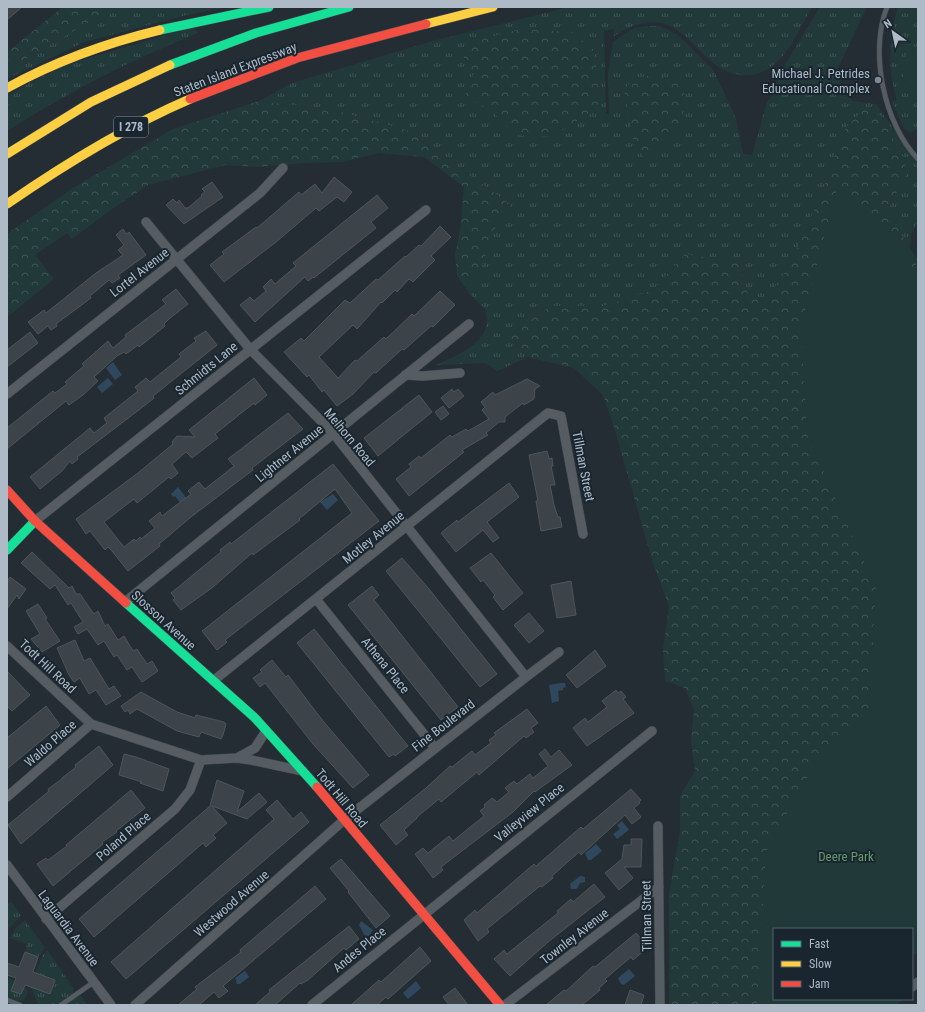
<svg xmlns="http://www.w3.org/2000/svg" width="925" height="1012" viewBox="0 0 925 1012" font-family="'Roboto Condensed',sans-serif">
<defs>
<pattern id="grass-tufts" width="24" height="20" patternUnits="userSpaceOnUse"><rect width="24" height="20" fill="#22393a"/><path d="M3 7l-1-3M5 7V3M7 7l1-3M15 17l-1-3M17 17v-4M19 17l1-3" fill="none" stroke="#405455"/></pattern>
<pattern id="forest-crowns" width="20" height="18" patternUnits="userSpaceOnUse"><rect width="20" height="18" fill="#22393a"/><path d="M2 6a3 3 0 1 1 6 0M12 15a3 3 0 1 1 6 0" fill="none" stroke="#405455"/></pattern>
</defs>
<rect width="100%" height="100%" fill="#252d34"/>
<path fill="url(#grass-tufts)" fill-rule="evenodd" d="M116,7H227L187,15L84,42L7,79V67L9,68Z
M569,7H812C804,21 791,48 780,59C771,68 762,74 749,75C714,78 700,43 674,28C654,16 631,25 614,36V29L604,31L606,114H609L608,73L613,42L634,28L647,26H659L678,35L714,71L736,119L743,154L752,155L767,102L772,96L781,71L820,7H867L837,70L841,89L853,101L876,104L918,164V222L911,234L910,248L893,221L890,205L906,175L846,128L822,192L791,263L768,297H749L738,262L685,254L653,290L603,306H551L507,337L528,357L497,371L486,363L436,365C457,355 496,341 485,310C483,305 474,299 470,294L472,282L480,272L494,230L511,205L407,130L334,110L259,101L292,83L433,41ZM624,90L655,149L645,159Z
M898,7H918V129L910,132L904,129L892,101L897,100C887,69 889,38 898,7Z
M194,27L198,33C131,60 68,92 7,131V95L61,66Z
M7,901L9,904L11,902L21,915L7,931Z
M25,920L45,948L38,957L25,952L27,944L10,938L16,928Z
M47,950L74,989L73,993L56,1005H39L29,984L50,993L55,980L35,974L43,955Z
M7,978L15,981L11,991L21,994L24,986L28,992L24,1000L20,1001L7,997Z
M79,996L82,997L87,1005H65Z"/>
<path fill="url(#forest-crowns)" d="M63,7H116L9,68L7,67V52Z
M522,29L572,32L594,50L600,95L598,105L587,114L552,137L514,135L494,113L465,95L474,73L464,58V48L472,41Z
M651,74L684,83L683,125L645,159L633,141L624,89L629,84Z
M259,101L334,110L407,130L511,205L494,230L480,272L472,282L470,294L457,276L455,255L460,231L464,187L424,157L379,153L342,162L307,163L257,167L225,165L148,185L109,211L72,239L67,233L35,255L54,279L7,317V234L73,188L173,129Z
M865,109L881,116L904,159L906,175L890,205L893,221L917,259L916,266L918,267V953L912,955V929H774V999H902L897,1005H669V893L680,832V796L695,771L691,739L694,710L685,688L665,681L663,650L669,606L653,563L614,427L603,395L574,368L528,357L507,337L551,306H603L653,290L685,254L738,262L749,297H768L791,263L822,192L846,127Z"/>
<path fill="#22393a" d="M918,46V96L903,78L906,55Z
M838,185L910,248L912,267L918,269V953L912,955V929H774V999H902L897,1005H757L766,852L815,764L869,716L876,588L807,435L801,326Z"/>
<path fill="#2f485d" d="M113,362L122,375L115,380L106,368Z
M108,378L113,384L102,393L97,387Z
M178,487L187,499L181,504L175,496L173,497L171,494Z
M333,494L338,500L327,510L320,502Z
M561,683H565L566,687L563,688V690L558,691L559,701L552,703L549,685Z
M622,821L629,830L617,839L613,834L620,829L617,825Z
M596,844L602,851L591,860H588L585,853Z
M580,876L585,877V882L580,883L577,889H571L570,884Z
M361,921L373,930L369,936H365L359,925Z
M629,969L635,976L624,985L621,984L618,978Z
M245,971L249,977L240,984H237L235,978Z
M416,981L421,988L408,999L403,993Z"/>
<path fill="#3c4349" stroke="#4d555c" d="M7,7H22L7,20Z
M334,177L352,192L344,202L337,197L319,211L316,208L276,242L224,282L210,265L224,254L222,252L256,227L257,228L299,192L301,195L315,184L322,193Z
M212,182L223,197L184,224L166,205L173,199L177,203L179,200L185,208H188L202,196L201,195L205,192L202,189Z
M377,195L388,208L371,222L376,228L314,278L313,277L308,281L305,277L255,322L240,305L250,297L254,301L266,291L263,287L271,279L275,284L296,266L293,263Z
M440,226L451,237L431,256L435,260L413,282L409,279L397,292L395,290L382,303L381,302L357,329L353,325L319,357L338,378L355,360L357,361L384,337L386,339L412,314L414,316L440,291L455,305L433,327L431,326L404,350L402,349L376,373L374,372L353,394L337,406L324,390L322,392L309,375L307,377L284,352L301,338L304,341L345,300L350,303L376,279L378,280L405,256L406,257L419,245L421,246Z
M123,229L126,234L129,232L146,255L118,275L120,278L112,283L109,280L90,296L91,298L56,324L57,326L51,330L48,326L38,334L28,322L44,310L46,313L96,273L123,255L118,250L124,245L116,235Z
M176,289L188,304L169,319L164,324L165,326L139,347L138,345L126,354L124,352L117,356L94,377L98,381L83,395L69,405L66,401L7,449V428L53,391L55,393L67,384L65,382L84,366L82,364L108,341L113,348L126,337L125,335L166,304L162,300Z
M206,331L217,345L153,396L154,398L148,403L77,457L78,459L72,464L70,461L62,471L40,489L30,477L90,428L94,433L107,423L104,418L138,391L135,387L146,378L150,382L181,357L179,354L196,341L194,338Z
M30,332L38,343L7,367V350Z
M254,378L267,395L255,405L254,403L215,434L218,438L192,458L186,452L172,464L178,473L171,479L169,477L137,503L134,499L104,522L124,547L134,539L136,541L140,537L141,539L155,528L149,521L160,512L162,516L191,494L188,491L199,482L205,489L234,466L228,459L288,413L303,429L252,468L253,470L191,517L159,544L160,546L128,571L112,551L108,547L105,550L90,531L86,534L76,519L138,473L173,444L172,442L177,436L195,437L189,430Z
M527,379L540,386L535,389L534,399L524,405L523,403L505,417V422H499L486,433L488,435L462,450L464,452L409,496L396,479L411,467L409,464L419,456L421,458L450,435L452,437L466,429L468,431L489,419L482,410L485,407L481,402L493,392L495,395Z
M452,389L454,392L458,389L464,396L449,408L441,398Z
M419,395L432,412L378,456L364,438Z
M443,406L449,414L441,420L435,412Z
M547,451L549,459L552,458L553,466H551L555,485H550L554,505L558,517H560L562,527L541,531L536,501H538L529,455Z
M333,464L379,521L225,640L227,642L217,650L202,631L352,513L335,489L299,519L300,520L253,555L252,553L213,587L181,610L173,600L175,598L171,593L221,552L220,550L230,542L231,544Z
M509,483L519,497L487,522L499,538L493,542L483,530L456,552L441,533L457,520L458,522Z
M32,552L69,588L72,586L76,594H80L94,614L98,611L105,626L108,624L118,640L124,636L133,651L137,649L147,664L152,661L158,671L142,682L132,667L127,670L117,655L114,657L104,641L98,645L87,629L78,634L74,627L83,622L71,603L68,605L55,585L50,589L21,563Z
M491,553L523,593L503,610L493,597L495,595L483,580L481,582L470,568Z
M402,558L429,589L497,674L480,687L386,571Z
M10,577L26,589L19,599L17,595L7,609V582Z
M571,581L576,615L557,618L551,585Z
M372,586L379,595L374,600L458,707L441,720L348,605Z
M38,604L47,618L45,619L60,641L42,652L31,639L40,634L26,611Z
M529,613L544,631L529,643L514,625Z
M314,629L408,746L395,756L394,754L389,757L297,643Z
M75,640L84,661L90,658L109,689L114,686L121,696L106,705L96,690L89,694L80,678L74,682L69,675L57,648Z
M595,650L606,666L577,688L566,675Z
M272,660L286,677L288,675L323,721L369,775L353,788L313,744L265,683L260,687L253,678L262,672L260,670Z
M7,671L30,695L12,711L7,706Z
M616,690L618,693L621,691L626,697L623,699L634,713L587,746L573,728L585,718L588,722L607,707L602,701Z
M141,692L177,712L195,718L196,715L224,722L226,724L223,735L221,739L201,732L199,737L177,731L137,709L130,714L128,710L125,712L121,706Z
M46,706L60,725L7,769V738Z
M527,709L538,723L531,728L534,732L526,738L524,736L479,775L477,772L441,802L439,799L417,817V818L404,830L408,835L396,845L380,825L426,788L450,766L452,767L472,751L475,755L491,743L489,740L496,735L494,733Z
M99,746L113,765L21,844L8,825L49,791L48,789L62,779V778L76,767L75,765Z
M545,749L551,757L559,750L572,765L535,792L534,791L513,812L441,867L443,870L433,878L415,854L423,848L428,853L449,836L453,841L484,816L480,811L485,807L484,805L492,798L497,802L509,792L505,788L514,781L517,784L530,774L533,778L548,766L539,754Z
M124,754L136,757L169,769L163,791L140,783L142,782L119,775Z
M217,780L244,791L237,812L259,793L267,802L247,819L212,806L227,823L213,835L216,838L206,847L203,843L94,937L79,919L210,806Z
M631,789L641,800L639,802L640,803L634,808L641,817L632,824L625,815L581,855L579,852L552,876L553,878L542,887L540,886L487,929L489,932L478,941L464,920L475,910L477,913L534,864L536,866L581,827L583,829Z
M131,790L145,808L116,831L117,832L102,842L103,844L53,886L37,864L46,858L48,860L67,846L66,845Z
M277,800L293,819L301,812L309,822L126,979L111,962L274,819L266,810Z
M631,839H642L641,867H624L633,878L619,890L605,873L622,859L624,845H631Z
M341,859L390,916L376,928L348,892L349,891L330,868Z
M594,884L605,897L548,942L510,976L494,959L504,950L507,954L558,913L557,911L571,899L573,902Z
M315,886L326,899L223,986L228,991L219,998L214,992L199,1005H178L197,989L195,987L241,952L240,950Z
M349,926L359,939L346,950L344,948L308,980L301,984L300,983L275,1005H255L270,992L269,990Z
M636,933L646,944L644,946L646,949L633,960L631,957L605,979L607,981L599,988L600,990L582,1005H546L564,990L566,991L593,966L595,967Z
M420,947L431,961L388,999L386,997L377,1005H351L379,980L381,982Z
M25,952L38,957L33,972L55,980L50,994L25,985L21,994L11,991L16,978L7,975V963L19,967Z
M455,988L468,1005H449L443,997Z
M630,990L644,995L641,1005H625Z"/>
<g fill="none" stroke-linecap="round" stroke-linejoin="round">
<defs>
<path id="lane" d="M887,7C869,52 884,124 918,159
M7,1000L20,1005
M61,1005L94,982"/>
<path id="street" d="M146,222L250,349L333,433L526,677
M405,375L423,376L460,373
M7,394L260,193L283,168
M35,521L426,210
M316,599L435,748
M125,602L469,324
M7,646L91,724L201,760L237,758L251,760L303,771
M213,681L548,413L561,416L583,534
M237,758L255,748L266,731
M7,797L91,724
M658,826L660,1005
M7,865L111,1005
M46,919L175,809L190,790L201,760
M912,987L918,982
M135,1005L344,820L526,677L559,652
M312,1005L652,731
M505,1005L659,887"/>
<path id="fast" d="M160,30L269,7
M170,65L256,33L349,7
M7,550L35,521
M126,603L255,718L317,787"/>
<path id="slow" d="M426,24L493,7
M7,88C56,61 106,43 160,30
M7,154L91,102L170,65
M7,204C65,164 125,127 190,99"/>
<path id="jam" d="M190,99L297,58L426,24
M7,490L35,521L126,603
M317,787L500,1005"/>
</defs>
<use href="#lane" stroke="#43494f" stroke-width="5.5"/>
<use href="#street" stroke="#43494f" stroke-width="10"/>
<use href="#fast" stroke="#43494f" stroke-width="10"/>
<use href="#slow" stroke="#43494f" stroke-width="10"/>
<use href="#jam" stroke="#43494f" stroke-width="10"/>
<use href="#lane" stroke="#555c62" stroke-width="4.5"/>
<use href="#street" stroke="#555c62" stroke-width="9"/>
<use href="#fast" stroke="#16e098" stroke-width="9"/>
<use href="#slow" stroke="#ffcf43" stroke-width="9"/>
<use href="#jam" stroke="#f24e42" stroke-width="9"/>
</g>
<circle fill="#7e8994" stroke="#19252f" stroke-width="1.5" cx="878" cy="80" r="4"/>
<g text-anchor="middle" stroke-width="4" stroke-linejoin="round" paint-order="stroke">
<rect fill="#19252f" stroke="#818e99" stroke-width="1" x="114" y="117" width="34" height="20" rx="3"/>
<g font-size="12" font-weight="bold" fill="#aebbc7">
<text x="131" y="131">I 278</text>
</g>
<g font-size="13" fill="#aebbc7" stroke="#19252f">
<text transform="translate(235 69) rotate(-21)" y="5">Staten Island Expressway</text>
<text transform="translate(139 272) rotate(-38)" y="5">Lortel Avenue</text>
<text transform="translate(206 368) rotate(-39)" y="5">Schmidts Lane</text>
<text transform="translate(350 437) rotate(50)" y="5">Melhorn Road</text>
<text transform="translate(289 453) rotate(-39)" y="5">Lightner Avenue</text>
<text transform="translate(584 466) rotate(79)" y="5">Tillman Street</text>
<text transform="translate(373 537) rotate(-39)" y="5">Motley Avenue</text>
<text transform="translate(164 620) rotate(42)" y="5">Slosson Avenue</text>
<text transform="translate(386 665) rotate(51)" y="5">Athena Place</text>
<text transform="translate(48 666) rotate(43)" y="5">Todt Hill Road</text>
<text transform="translate(443 725) rotate(-38)" y="5">Fine Boulevard</text>
<text transform="translate(50 743) rotate(-41)" y="5">Waldo Place</text>
<text transform="translate(342 798) rotate(50)" y="5">Todt Hill Road</text>
<text transform="translate(529 812) rotate(-39)" y="5">Valleyview Place</text>
<text transform="translate(123 836) rotate(-41)" y="5">Poland Place</text>
<text transform="translate(231 903) rotate(-41)" y="5">Westwood Avenue</text>
<text transform="translate(646 916) rotate(-91)" y="5">Tillman Street</text>
<text transform="translate(69 928) rotate(53)" y="5">Laguardia Avenue</text>
<text transform="translate(574 936) rotate(-38)" y="5">Townley Avenue</text>
<text transform="translate(359 949) rotate(-39)" y="5">Andes Place</text>
</g>
<g font-size="13" fill="#aebbc7" stroke="#19252f" text-anchor="end">
<text x="870" y="78">Michael J. Petrides<tspan x="870" dy="15">Educational Complex</tspan></text>
</g>
<g font-size="13" fill="#649969" stroke="#19252f">
<text x="846" y="861">Deere Park</text>
</g>
</g>
<rect width="925" height="1012" fill="none" stroke="#aebbc7" stroke-width="16"/>
<rect x="773" y="928" width="140" height="72" fill="#19252f" stroke="#55616c"/>
<rect x="781" y="941" width="20" height="6" fill="#16e098" stroke="#55616c"/>
<text x="809" y="948" font-size="12" fill="#aebbc7">Fast</text>
<rect x="781" y="961" width="20" height="6" fill="#ffcf43" stroke="#55616c"/>
<text x="809" y="968" font-size="12" fill="#aebbc7">Slow</text>
<rect x="781" y="981" width="20" height="6" fill="#f24e42" stroke="#55616c"/>
<text x="809" y="988" font-size="12" fill="#aebbc7">Jam</text>
<g transform="translate(893 32) rotate(327)" stroke="#19252f" stroke-width="3" paint-order="stroke">
<path d="M0-3L7 15L0 10L-7 15Z" fill="#aebbc7"/>
<text y="-6" font-size="11" font-weight="bold" text-anchor="middle" fill="#aebbc7">N</text>
</g>
</svg>
